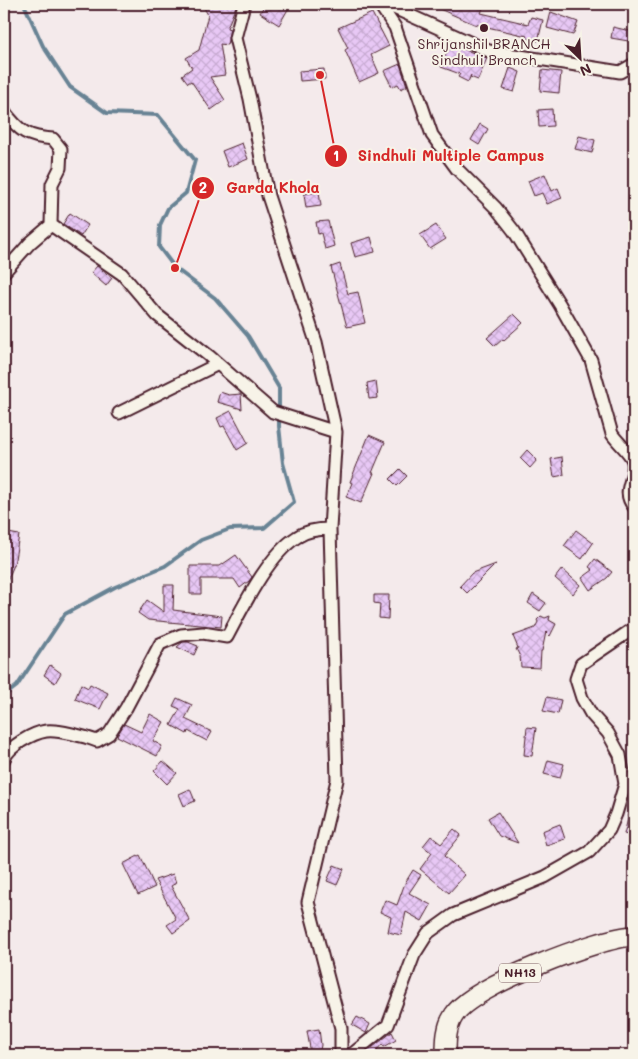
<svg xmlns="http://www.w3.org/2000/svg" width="638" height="1059" viewBox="0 0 638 1059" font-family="Mali,sans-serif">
<defs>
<pattern id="building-cross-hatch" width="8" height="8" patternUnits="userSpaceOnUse" patternTransform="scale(1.25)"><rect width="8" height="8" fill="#e8c8f5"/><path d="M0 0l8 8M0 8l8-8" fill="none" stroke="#c8abd2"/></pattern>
</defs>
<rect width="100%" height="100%" fill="#f4eaeb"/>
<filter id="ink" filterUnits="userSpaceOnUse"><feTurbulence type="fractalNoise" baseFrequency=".02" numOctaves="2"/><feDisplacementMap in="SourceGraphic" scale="10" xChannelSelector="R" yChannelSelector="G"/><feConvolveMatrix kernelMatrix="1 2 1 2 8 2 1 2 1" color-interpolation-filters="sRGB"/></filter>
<g filter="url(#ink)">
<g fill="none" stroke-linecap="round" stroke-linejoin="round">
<path stroke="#678394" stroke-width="4" d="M4,696L17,686L65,614L115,587L165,566L201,540L230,529L264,528L294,502L283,463L279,426V388L248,336L215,298L175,268L159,247L160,225L168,208L186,193L195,160L158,115L107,113L70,87L43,46L24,4"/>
</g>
<path fill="url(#building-cross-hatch)" stroke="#4a1f2b" d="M202,4H231L236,6L227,28L230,29L227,45L220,44L225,75L210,77L225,100L211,110L191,81L188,83L182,75L192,68L186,58L199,50L208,15Z
M265,4H291L279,25L260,13Z
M428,4H485L481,13L528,24L531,17L543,20L538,41L526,38L527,36L474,24Z
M551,12L578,22L573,35L547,28Z
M372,13L389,46L371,55L379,73L359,82L345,50L348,48L338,28Z
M613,27L634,32V42L611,38Z
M450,44L487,58L478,80L470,77L471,75L468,82L458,77L460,74L441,67Z
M400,64L407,86L401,89L398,84L392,87L384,71Z
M510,68L520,72L514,92L503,89Z
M324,69L325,79L300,81L299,71Z
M542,70L561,72L559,93L540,91Z
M552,109L553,126L539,127L538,110Z
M480,124L488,129L479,145L471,140Z
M579,136L595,140L592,153L575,149Z
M242,143L248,159L228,167L222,151Z
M545,174L552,191L558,188L562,198L547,204L542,193L534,196L528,181Z
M319,192L321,206L306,208L304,194Z
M70,213L88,225L81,236L63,224Z
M328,221L334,246L325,249L321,233L318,234L316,222Z
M436,225L446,239L430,249L420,235Z
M371,237L375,252L355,257L351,243Z
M340,264L348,294L358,292L365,323L347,327L331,267Z
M97,266L112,278L106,286L91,273Z
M514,314L523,323L504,340L503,339L495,346L487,338Z
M376,381L378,398L369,399L367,383Z
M220,392L229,395L241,394L242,409L217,402Z
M231,411L248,443L237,450L224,426L221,427L217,418Z
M369,435L385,442L372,473H374L361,503L346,497L352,483L350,482Z
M527,450L537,460L530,468L520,458Z
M562,457L564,475L554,477L551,459Z
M400,469L407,476L397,486L390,479Z
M576,530L593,543L582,559L564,546Z
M8,533L19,535L14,565L4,588V558Z
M236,555L252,577L249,581L240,588L234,579H201V594H190V566H220Z
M595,559L612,572L607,578L590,590L582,578L593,570L589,567Z
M496,564L467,593L460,586L472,573Z
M562,569L580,585L573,594L555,578Z
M164,585H174L173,610L222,616L221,627L148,620L138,613L147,600L164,612Z
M533,594L546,603L540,611L528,603Z
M374,595H389L388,619L379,618L380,604L374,603Z
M541,616L545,618L550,616L549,620L556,624L550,636L546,632L542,651H541L540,668L521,667L520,656L516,649L518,648L513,636L535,628L538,622L537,620Z
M183,642H188L198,646L194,655L177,647Z
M50,665L61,673L55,683L44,675Z
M81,684L88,688L90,684L108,693L100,709L75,699Z
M547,697L561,700L558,714L543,711Z
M177,698L192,705L185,719L212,732L207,741L188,731L187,734L171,725L180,709L173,706Z
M150,714L164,722L153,741L162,746L157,756L117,736L124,724L141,732Z
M527,727L536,728L532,756L524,755Z
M548,760L564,764L560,778L544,774Z
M163,761L177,773L167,784L154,771Z
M190,789L195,801L184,806L179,794Z
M631,807H634V837L624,834Z
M498,812L518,843L499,836L488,818Z
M560,824L565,839L546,845L542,831Z
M454,829L461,835L444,856L465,875L449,893L420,869L432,853L423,846L431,836L441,844Z
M140,855L155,887L138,895L123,864Z
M334,865L344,869L337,885L327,881Z
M413,870L421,875L409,893L431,905L422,921L406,912L401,935L388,932L391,917L380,912L385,900L397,905L405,883Z
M173,874L176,883L171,886L190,921L173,933L167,925L176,919L155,880Z
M357,1017L370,1024L366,1033L352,1025Z
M319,1029L321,1045L319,1055H308L310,1048L307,1031Z
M392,1032L396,1040L384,1047L382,1044L373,1055H363Z"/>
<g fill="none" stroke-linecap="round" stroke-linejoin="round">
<defs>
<path id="minor" d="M379,4L395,27L432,135L457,169L496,208L514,231L560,305L591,360L612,434C617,442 632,454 633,462C636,480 620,490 634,507
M385,4L489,51L620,72L634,64
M4,111C20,132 27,137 53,139L61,149L60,168L52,184L51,225L122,274L157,315L209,356L273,412L336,432L316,342L268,196L250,99L235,38L244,4
M4,272L30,243L51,225
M119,413L218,364
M336,432L330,529L337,780L308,902L341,1028V1055
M4,759C9,746 33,733 46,731C57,729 86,737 97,741L109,734L126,708L160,644L181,635L203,633L227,637C243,607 268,555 297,537C307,530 319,529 330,529
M351,1055L388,1025L414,955L428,933L453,915L545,877L589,852L609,830L616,814L625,784L620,755L608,733L591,714L582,698L576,679L581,664L634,628"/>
<path id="trunk" d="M446,1055C446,1041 446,1027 454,1015C472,986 600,937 634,936"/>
</defs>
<use href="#minor" stroke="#4a1f2b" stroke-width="15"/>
<use href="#trunk" stroke="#4a1f2b" stroke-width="22"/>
<use href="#minor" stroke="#f7f3e8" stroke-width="11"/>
<use href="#trunk" stroke="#f7f3e8" stroke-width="19"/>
</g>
</g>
<circle fill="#4a1f2b" stroke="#f7f3e8" stroke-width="2" cx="484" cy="28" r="5"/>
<g text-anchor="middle" stroke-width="4" stroke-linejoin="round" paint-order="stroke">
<rect fill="#f7f3e8" stroke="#7e5f64" stroke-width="1" x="499" y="963.5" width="42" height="19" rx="4"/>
<g font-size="12" font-weight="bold" fill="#4a1f2b">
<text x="520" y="977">NH13</text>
</g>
<g font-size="14" fill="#4a1f2b" stroke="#f7f3e8">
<text x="484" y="49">Shrijanshil BRANCH<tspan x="484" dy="16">Sindhuli Branch</tspan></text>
</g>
</g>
<path fill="none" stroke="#d62828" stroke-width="2" d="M320 75L336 156M175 268L203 188"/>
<g fill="#d62828" stroke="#f7f3e8" stroke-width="2">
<circle cx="320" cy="75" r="5"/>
<circle cx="175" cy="268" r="5"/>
<circle cx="336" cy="156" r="12"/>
<circle cx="203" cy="188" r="12"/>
</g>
<g font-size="15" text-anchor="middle" font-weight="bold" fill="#fff">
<text x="336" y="161">1</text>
<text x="203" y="193">2</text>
</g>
<g font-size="15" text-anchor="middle" font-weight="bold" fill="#d62828" stroke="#f7f3e8" stroke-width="4" stroke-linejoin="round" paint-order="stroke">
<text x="451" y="161">Sindhuli Multiple Campus</text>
<text x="273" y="193">Garda Khola</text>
</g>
<rect width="638" height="1059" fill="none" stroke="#f7f3e8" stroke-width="20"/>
<rect x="10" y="10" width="618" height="1039" fill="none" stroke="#4a1f2b" stroke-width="2" filter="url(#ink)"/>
<g transform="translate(580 58) rotate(155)" stroke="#f7f3e8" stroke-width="4" paint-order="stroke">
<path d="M0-4L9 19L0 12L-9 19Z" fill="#4a1f2b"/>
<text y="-8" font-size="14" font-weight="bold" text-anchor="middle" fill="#4a1f2b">N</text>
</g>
</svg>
